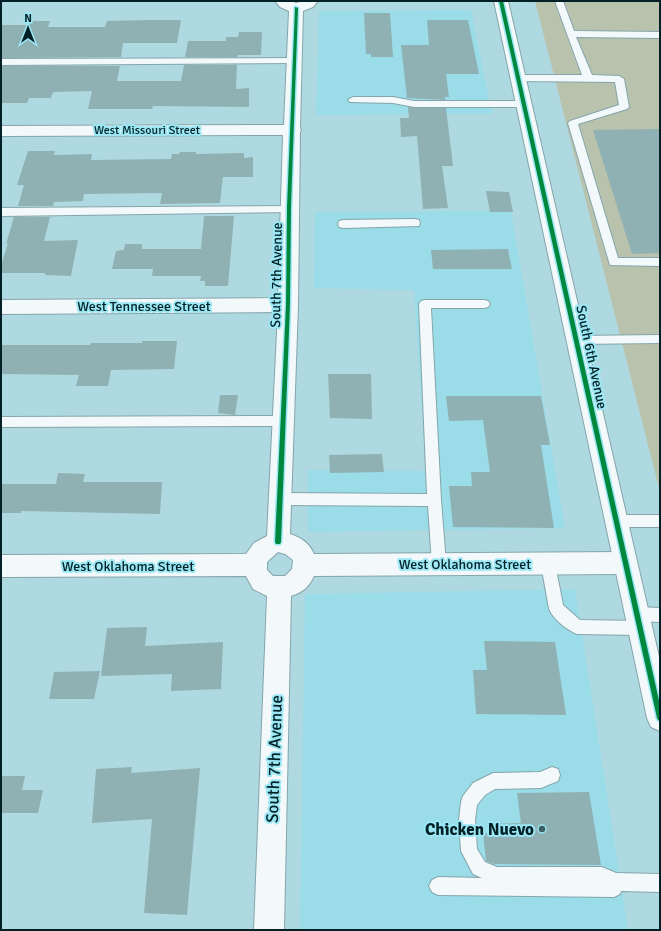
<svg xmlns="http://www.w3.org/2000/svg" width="661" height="931" viewBox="0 0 661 931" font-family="Signika,sans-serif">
<rect width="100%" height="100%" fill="#afd9e0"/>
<path fill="#9adce8" d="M471,10L492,114L316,115L319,11Z
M511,211L565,528L308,532V470L426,471L414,290L314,288L315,212Z
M575,589L628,930H300L305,594Z"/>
<path fill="#b9c2ac" d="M535,1H660V492Z"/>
<path fill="#90b1b3" d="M364,13H390L393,57H371V54H366Z
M150,20H181L177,43H123L121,57L1,58V25H27L29,21H50L48,27H105L107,21Z
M427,20H468L479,74H446L449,97H445V100L407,98L401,45H429Z
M239,32H262L261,55H238L237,57H185L188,41H226V37H238Z
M184,65H237L236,89L249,88V107L153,106L152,109H88L92,91L53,92L51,98H29L27,103H1V66H120L117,81H181Z
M408,107L446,108L453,166H442L448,208L423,209L417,136L401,137L400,118H409Z
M660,129V253L632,254L593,130Z
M28,151H55L54,155L92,154L91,160L171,159L172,154H179L180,152H196V154L244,153V158L253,157V177H223L220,203L160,204L162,193L84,194L83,201L54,202L53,206H18L24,185H17Z
M486,191L509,192L513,212H490Z
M204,216H234L228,286H205V281H200L201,276H152L153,269H112L116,251L124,250L125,244H142V249H201Z
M14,217H50L44,241L78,240L71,276L45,275V273H1V266L8,243L6,244Z
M508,249L512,269H433L431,250Z
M142,341H177L174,369L111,370L108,386H76L79,375L1,374V345H90L91,343H142Z
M328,374H371L372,419L330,418Z
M220,395H238L235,415L218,413Z
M446,396H541L550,445H541L554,528L453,527L449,486H472L471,472H490L483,420L449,421Z
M382,454L384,472L330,473L329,455Z
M58,473L85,474L83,482H162L160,514L21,511V513H1V484H56Z
M147,627L145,646L223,642L221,689L171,691L172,674L101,676L107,628Z
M484,641L555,642L566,715L476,714L473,670H487Z
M100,671L94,699H49L54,672Z
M132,767L131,773L200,768L187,915L144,913L152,819L92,823L96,769Z
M1,776H25L22,790H43L38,813H1Z
M589,792L601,865L494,864L486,861L483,833H490L489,824L521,823L517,793Z"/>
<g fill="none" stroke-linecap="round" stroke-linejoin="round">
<defs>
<path id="service" d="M555,1H563L574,31L660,32V38L576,37L592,75L619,76L624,79L629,107L627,109L578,124L618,258H660V266L610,265L568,123L570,121L619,105L615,82L518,81L513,78L518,75H582Z
M295,58L298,59L299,61L298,63L1,65V59Z
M353,97H393L414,101H524L529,104L524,107H414L393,103L350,102L348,100Z
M289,206L293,208L294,210L293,212L1,216V208Z
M415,219L419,220L420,223L419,226L343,228L339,227L338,224L339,221L343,220Z
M425,300H484L488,301L490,304L488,307L484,308H431L441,500L446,564L444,568L439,570L434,568L432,564L428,506L280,505L275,503L273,499L275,495L280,493L427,494L419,304L421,301Z
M660,335V343L576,344L572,343L570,340L572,337L576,336Z
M283,416L287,417L289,421L287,425L283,426L1,427V417Z
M616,515H660V527H616L611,525L609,521L611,517Z
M548,558L553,560L555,564L563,605L580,620L640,621L645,623L647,628L645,633L640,635L577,634C567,630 553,619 549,609L541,564L543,560Z
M637,607L660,608V622L637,621L632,619L630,614L632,609Z
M552,767L558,769L560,775L558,781L541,788L495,789L485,795L477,805L475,820L477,849L485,862L497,867H602L616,873L660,874V892L621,891L620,894L614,897L438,895L432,892L429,886L432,880L438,877L482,878L473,874L461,851L459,820L461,802L463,796L473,783L493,773L540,772Z"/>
<path id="minor" d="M275,1H290L296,3L303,1H318L313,7L303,11L300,128L301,130L300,132L298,305L290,534C302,538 309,543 314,554L625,552L633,555L637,563L633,571L625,574L314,576C309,587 303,592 291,596L284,930H254L267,596L253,589L246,576L1,577V555L246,554L254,543L267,536L278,312L1,314V300L278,298L283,135L1,136V126L284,125L289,11L280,7ZM278,552L285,554L293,560L292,569L285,576H273L267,570V562Z"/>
<path id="primary" d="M494,1H508L660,661V731L651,727L647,718Z"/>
</defs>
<use href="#service" stroke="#84a5ab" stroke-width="2"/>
<use href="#minor" stroke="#84a5ab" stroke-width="2"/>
<use href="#primary" stroke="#84a5ab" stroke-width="2"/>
<use href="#service" fill="#f3f9fa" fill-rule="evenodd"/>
<use href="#minor" fill="#f3f9fa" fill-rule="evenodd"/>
<use href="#primary" fill="#f3f9fa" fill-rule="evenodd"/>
<defs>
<path id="cycleway" d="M499,1H503L660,705V721L658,720L657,718Z
M295,7L298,8L291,207L290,305L281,542L280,544H276L275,542L286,305L287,207Z"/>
</defs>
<use href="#cycleway" stroke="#9be7f4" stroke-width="3"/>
<use href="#cycleway" fill="#00873e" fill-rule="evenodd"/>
</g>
<circle fill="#3e6167" stroke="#9be7f4" stroke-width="1.5" cx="542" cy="829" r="4"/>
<g text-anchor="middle" stroke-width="4" stroke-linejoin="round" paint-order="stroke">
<g font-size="12" fill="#012126" stroke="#9be7f4">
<text x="147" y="134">West Missouri Street</text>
</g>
<g font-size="14" fill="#012126" stroke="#9be7f4">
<text transform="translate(276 275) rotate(-89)" y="5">South 7th Avenue</text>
<text x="144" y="311">West Tennessee Street</text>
<text transform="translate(592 357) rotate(78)" y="5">South 6th Avenue</text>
<text x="465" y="569">West Oklahoma Street</text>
<text x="128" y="571">West Oklahoma Street</text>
</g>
<g font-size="17" fill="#012126" stroke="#9be7f4">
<text transform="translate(274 759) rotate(-88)" y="6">South 7th Avenue</text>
</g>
<g font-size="17" font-weight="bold" fill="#012126" stroke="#9be7f4" text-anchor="end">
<text x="534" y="835">Chicken Nuevo</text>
</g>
</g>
<rect width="661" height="931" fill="none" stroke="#012126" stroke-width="4"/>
<g transform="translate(28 28)" stroke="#9be7f4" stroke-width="3" paint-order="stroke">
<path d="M0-3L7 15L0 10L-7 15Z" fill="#012126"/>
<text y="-6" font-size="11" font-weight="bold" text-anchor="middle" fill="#012126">N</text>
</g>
</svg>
